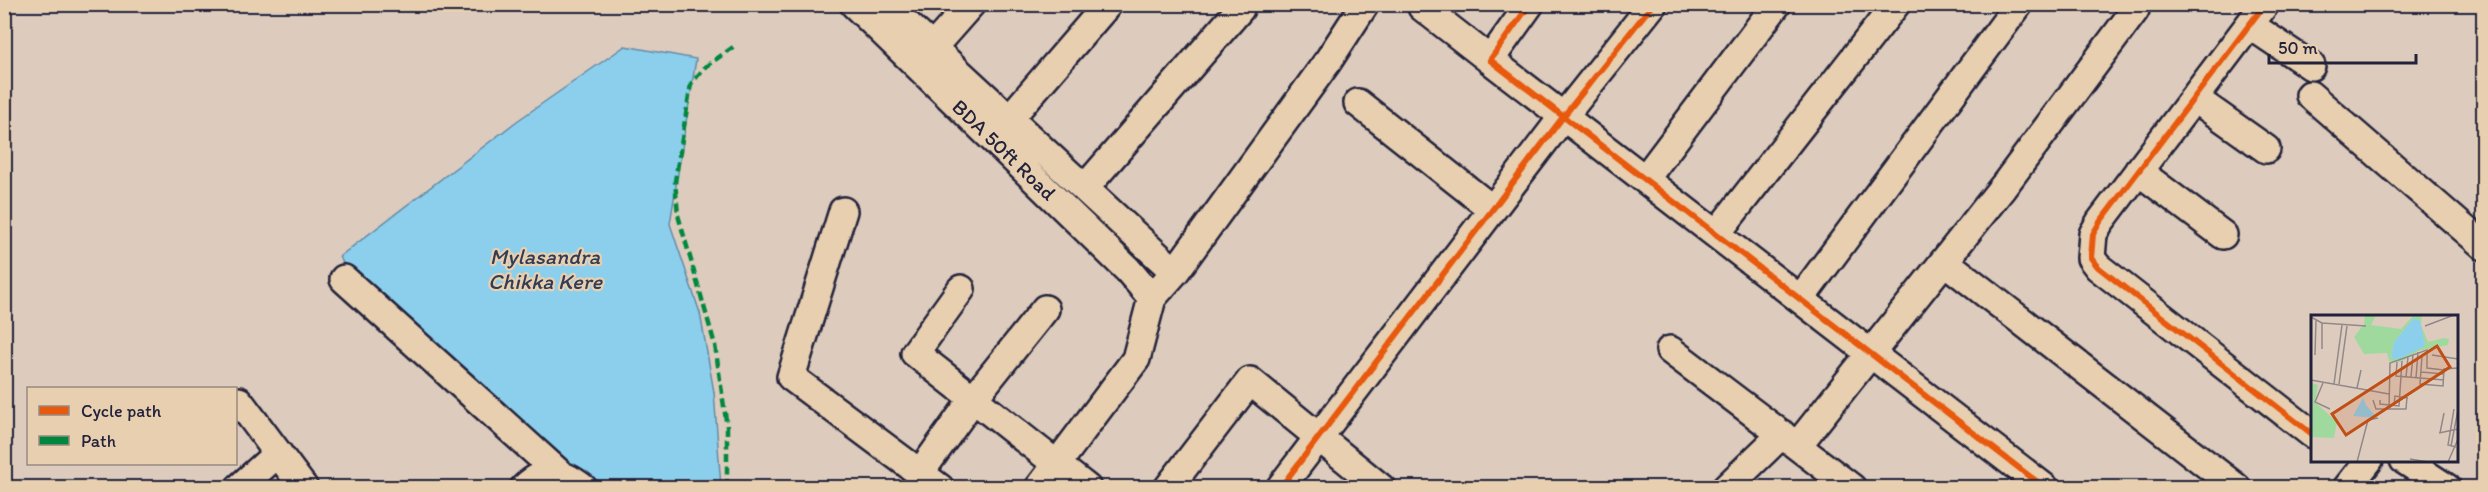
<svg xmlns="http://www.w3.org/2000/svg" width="2488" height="492" viewBox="0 0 2488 492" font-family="Itim,sans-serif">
<rect width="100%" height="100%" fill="#ddccbd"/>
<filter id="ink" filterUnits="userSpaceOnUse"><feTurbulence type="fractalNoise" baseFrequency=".0167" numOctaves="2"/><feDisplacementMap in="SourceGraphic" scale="12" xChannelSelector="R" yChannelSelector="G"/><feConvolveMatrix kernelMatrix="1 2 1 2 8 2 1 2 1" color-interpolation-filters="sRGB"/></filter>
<g filter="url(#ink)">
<path fill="#8ccfed" stroke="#628aa6" stroke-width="1.5" d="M625,46L696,59L670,224L700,313L714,392L721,487H607L552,459L375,307L339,257L517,121Z"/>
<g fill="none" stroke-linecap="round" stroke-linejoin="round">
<defs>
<path id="minor" d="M854,4L1128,270L1152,298
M885,4L1175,272
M1530,4L1490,60L2045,488
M2265,4L2100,222L2093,234L2091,258L2098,267L2312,434
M1422,7L1490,60
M2250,25L2311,66
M933,47L971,4
M2310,95L2484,246
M2194,98L2266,149
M1358,103L1492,209
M1009,119L1108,4
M2138,171L2223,235
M1645,179L1777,4
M1085,188L1240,9
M843,211L791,377L940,488
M1717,233L1896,4
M1944,261L2237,488
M344,279L560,474
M961,289L915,353L1087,488
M1801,298L2019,4
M1670,350L1797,446
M239,401L304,488
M2404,460L2447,488
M920,473L973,399L1045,309
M239,488L278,453
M524,488C545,468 560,470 583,488
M1039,488L1136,359L1152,298L1175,272L1328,61L1365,4
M1168,488L1250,381L1381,488
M1280,488L1563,117L1653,4
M1726,488L1782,434
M1852,488L1797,446L2003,187L2135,10
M2347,488L2369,460"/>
</defs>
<use href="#minor" stroke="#22223b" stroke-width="32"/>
<use href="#minor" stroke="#e7cfb0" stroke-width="27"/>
<path stroke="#00873e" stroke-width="4.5" stroke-dasharray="9 4.5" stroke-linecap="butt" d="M727,488V427L715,345L678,215L675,181L691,84L705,67L736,45"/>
<defs>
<path id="cycleway" d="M1530,4L1490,60L2045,488
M2265,4L2100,222L2093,234L2091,258L2098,267L2312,434
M1280,488L1563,117L1653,4"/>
</defs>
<use href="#cycleway" stroke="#e7cfb0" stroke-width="10"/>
<use href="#cycleway" stroke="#e8590c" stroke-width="6"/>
</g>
</g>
<g text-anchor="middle" stroke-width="4.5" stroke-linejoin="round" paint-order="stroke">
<g font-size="21" fill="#22223b" stroke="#e7cfb0">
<text transform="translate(1004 150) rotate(44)" y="7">BDA 50ft Road</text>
</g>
<g font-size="22" font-style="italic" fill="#323c56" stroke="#e7cfb0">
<text x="545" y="264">Mylasandra<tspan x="545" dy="25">Chikka Kere</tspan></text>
</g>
</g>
<g transform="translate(2311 315)">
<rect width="147" height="147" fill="#ddccbd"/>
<path d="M54,0H65L60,10L90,14L103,0H111L110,10L117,27L133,23L138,24L137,30L107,36L90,47L78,46L76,38L53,39L43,22L53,9ZM103,3L114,31L80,43L83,27ZM0,68L7,70L4,87L26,107L23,123L0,122Z" fill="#a0d99e" fill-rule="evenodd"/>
<path d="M103,3L109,6L114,31L88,44L80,43L83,27ZM52,83L55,90L66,103L42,101Z" fill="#8ccfed"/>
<path fill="none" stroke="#928889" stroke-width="1.5" d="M0,2L11,8V34M11,8L55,11M114,11L143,0M4,40L5,5M121,40L147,44M111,41L109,69L132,71L133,54L147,53M86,47L85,61L133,65M110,57L133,59M95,62L97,42M100,62L102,40M105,63L107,37M0,65L78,79M12,68L4,87L19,94M23,69L31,10M28,69L36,11M46,73L50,55M62,85L65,94H95L96,82M69,85V89L88,91L91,46M83,90L84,81L97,83M78,94L79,48L116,35V53L133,55M143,94L137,130L145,132M128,118L147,114M129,118L133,98M140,131L147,95M99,144L117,147M46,147L57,105L67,103M137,147L147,124"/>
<path fill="#c04e15" fill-opacity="0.15" stroke="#c04e15" stroke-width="3" d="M126,31L139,52L35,120L21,99Z"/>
<rect width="147" height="147" fill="none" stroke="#22223b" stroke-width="3"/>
</g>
<rect width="2488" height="492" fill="none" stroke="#e7cfb0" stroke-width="24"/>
<rect x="12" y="12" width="2464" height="468" fill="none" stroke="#22223b" stroke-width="2" filter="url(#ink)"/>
<rect x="27" y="387" width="210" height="78" fill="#e7cfb0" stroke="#988a81" stroke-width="1.5"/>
<rect x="39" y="406" width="30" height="9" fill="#e8590c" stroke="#988a81" stroke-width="1.5"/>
<text x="81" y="417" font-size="18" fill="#22223b">Cycle path</text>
<rect x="39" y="436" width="30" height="9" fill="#00873e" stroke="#988a81" stroke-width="1.5"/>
<text x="81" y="447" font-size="18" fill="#22223b">Path</text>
<path d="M2269 54v9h147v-9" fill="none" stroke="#22223b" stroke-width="3"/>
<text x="2278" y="54" font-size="18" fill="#22223b" stroke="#e7cfb0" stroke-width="4.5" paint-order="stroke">50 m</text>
</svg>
